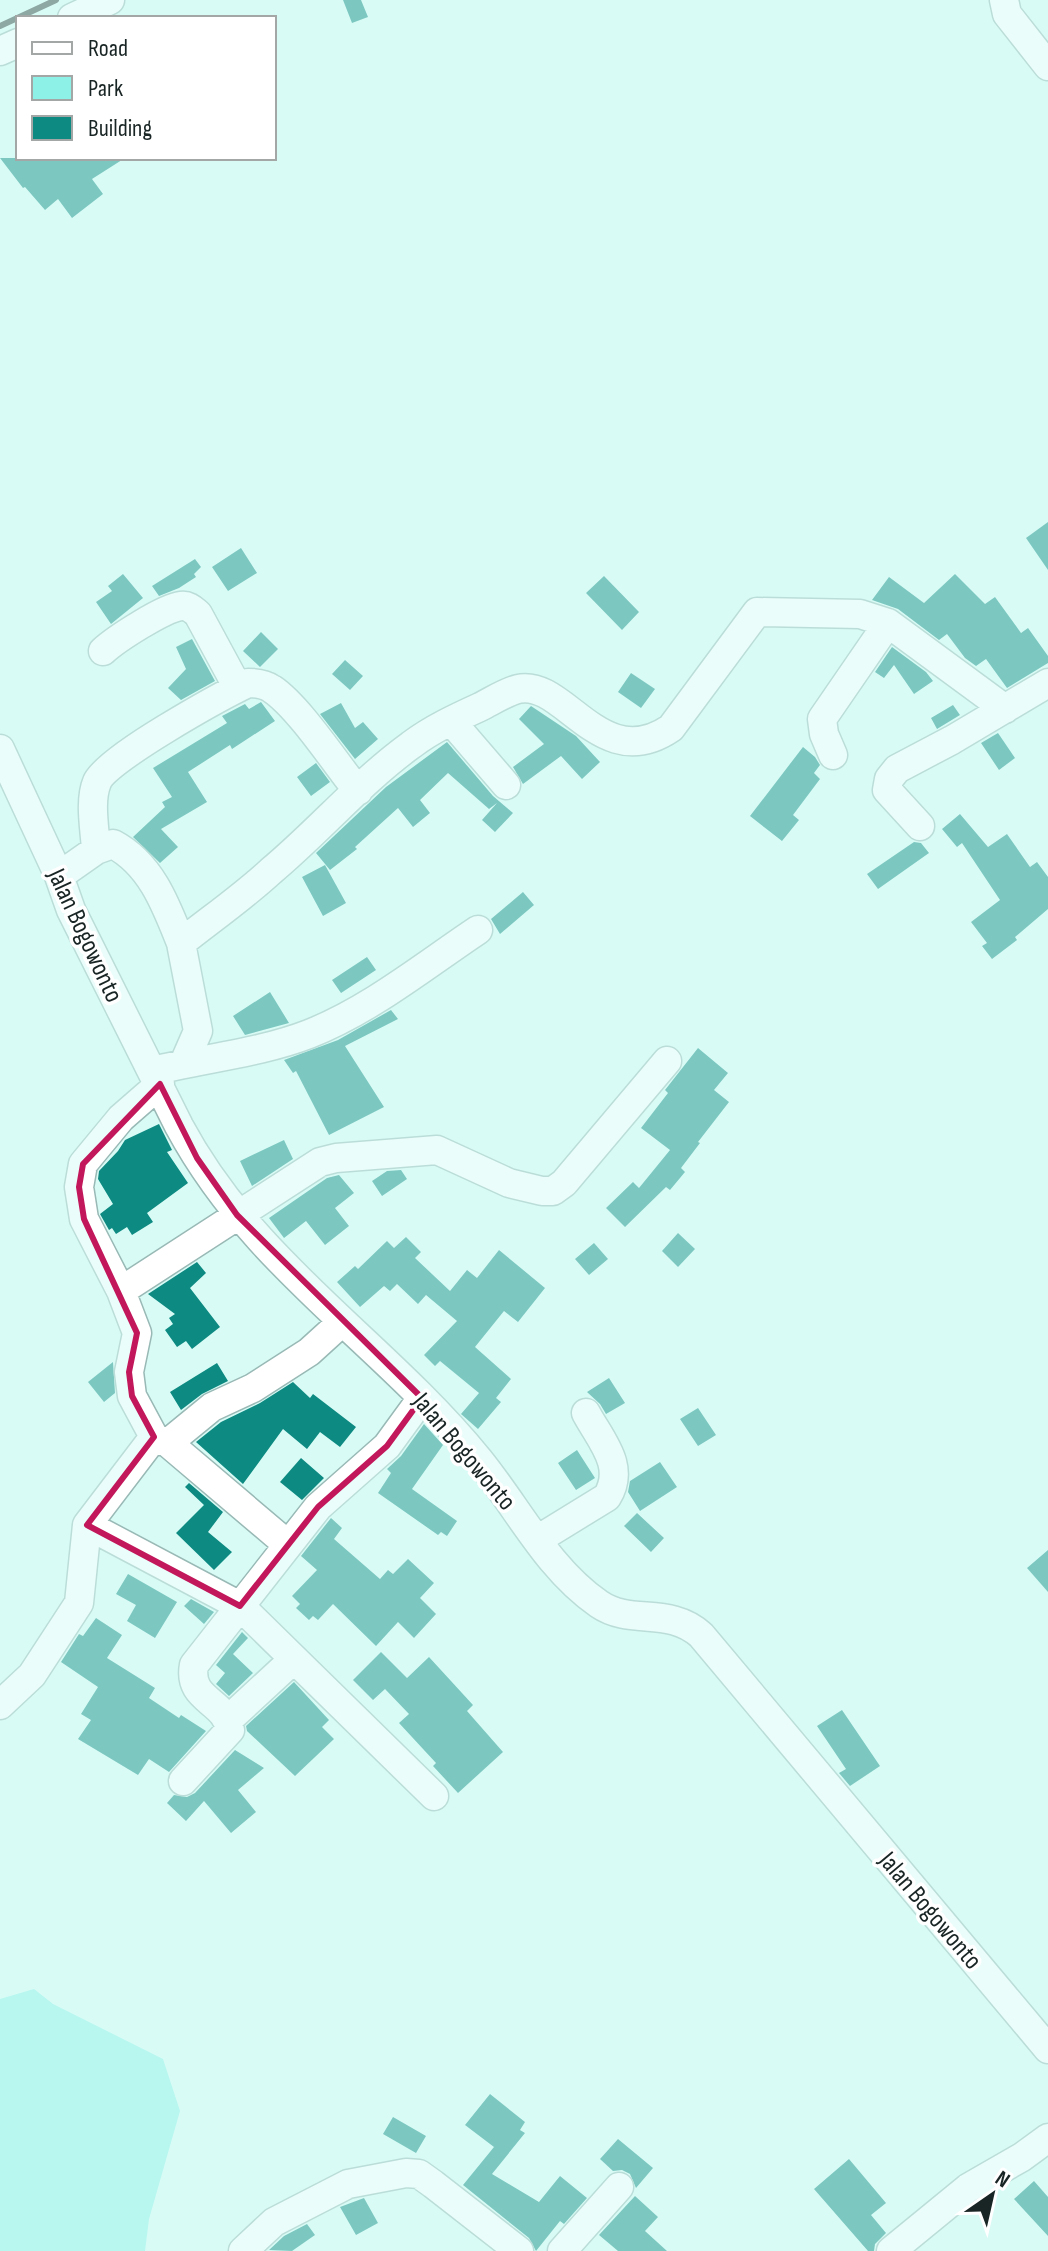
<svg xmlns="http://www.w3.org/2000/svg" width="1048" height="2251" viewBox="0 0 1048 2251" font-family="'Sofia Sans Condensed',sans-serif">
<rect width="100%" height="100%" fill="#d9fbf6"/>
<path fill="#8ef1e7" d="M34,1989L53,2004L163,2059L180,2111L149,2219L145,2251H0V1999Z"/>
<path fill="#0d8a81" d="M343,0H361L368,17L352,23Z
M0,158H125L92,179L103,194L72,218L58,199L45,210L25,187L23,188Z
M1048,522V570L1026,538Z
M241,548L257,573L228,591L212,567Z
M195,559L201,567L194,574L196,577L179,588L159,596L152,586Z
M123,574L143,598L111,624L96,602L112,591L108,586Z
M955,574L985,604L995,597L1021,633L1028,628L1048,656V663L1007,688L986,659L976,666L965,658L947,634L939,640L898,609L872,600L889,577L924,603Z
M604,576L639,612L622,630L586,593Z
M261,632L278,649L260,667L243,651Z
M192,639L215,681L181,700L168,688L186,669L176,647Z
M892,647L926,672L933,681L914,694L894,665L884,678L875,672Z
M345,660L363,676L350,690L332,674Z
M631,673L655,689L641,708L618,692Z
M261,702L275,721L232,749L230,745L188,772L207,802L161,829L178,847L160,863L133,837L165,807L162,802L172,797L153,768L227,723L222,716L245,704L249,709Z
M341,703L355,728L363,722L378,739L355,759L320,714Z
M953,705L960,715L937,729L931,718Z
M531,706L576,736L600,762L582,779L561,756L523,784L513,767L544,744L519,719Z
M998,733L1015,758L999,770L981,743Z
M447,742L493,796L513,813L495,832L482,820L497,803L489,809L448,773L420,800L430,813L413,827L398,808L355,847L357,849L330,870L316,853L386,787Z
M803,747L815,757L820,765L814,773L820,779L793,815L799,820L782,841L750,816Z
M316,763L330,782L311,796L297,777Z
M960,814L988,847L1007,834L1030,867L1037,862L1048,877V909L1015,937L1017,940L992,959L982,946L987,943L971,922L1000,900L962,843L957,847L942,829Z
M914,842L921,843L929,853L878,889L867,874Z
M325,865L346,903L323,916L302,877Z
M523,892L534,905L500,934L491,919Z
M367,957L376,970L341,993L332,980Z
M270,992L289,1023L245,1035L233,1016Z
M391,1010L398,1019L345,1046L384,1107L329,1135L296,1071L293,1073L284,1060L338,1040Z
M698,1048L728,1073L714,1090L729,1102L698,1142L700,1143L681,1168L685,1172L670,1190L666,1187L625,1227L606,1208L633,1182L639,1188L670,1150L641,1128L668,1093L665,1090Z
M159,1124L172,1150L167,1152L188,1183L147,1213L153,1222L132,1235L127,1227L116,1234L112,1228L109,1230L100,1214L113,1204L98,1179L99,1171L118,1151L125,1140Z
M284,1140L293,1159L252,1186L240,1161Z
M401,1170L407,1179L382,1196L372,1181L387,1171Z
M339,1175L354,1193L335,1208L349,1226L325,1245L306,1221L284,1238L269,1218L327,1178Z
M678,1233L695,1249L678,1267L662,1251Z
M406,1237L421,1252L415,1258L450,1291L467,1270L477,1278L499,1250L545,1288L518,1322L504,1311L475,1347L511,1379L496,1398L501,1402L478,1429L461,1414L479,1393L440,1361L435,1366L424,1355L457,1321L426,1295L418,1304L397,1284L390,1291L384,1286L360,1307L337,1282L355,1266L358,1269L387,1241L394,1248Z
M594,1243L608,1259L589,1275L575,1259Z
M197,1262L206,1273L190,1288L220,1327L192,1349L186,1341L177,1347L165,1330L173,1324L169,1318L175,1314L148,1294Z
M113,1362L115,1393L104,1402L88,1382Z
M217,1363L228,1381L202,1394L181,1410L170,1392Z
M609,1378L625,1403L606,1414L600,1404L587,1392Z
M293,1382L310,1398L313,1394L356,1427L340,1447L320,1432L307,1449L283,1429L243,1484L196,1442L221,1422L260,1403Z
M698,1408L716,1435L698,1446L680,1419Z
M424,1424L443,1445L412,1489L457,1521L447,1536L441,1532L438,1535L378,1493L391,1473L387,1469L401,1456Z
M577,1450L595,1478L576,1490L558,1463Z
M301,1458L324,1478L302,1500L280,1482Z
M660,1462L677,1487L640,1511L628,1492L630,1481Z
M189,1483L223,1512L208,1532L232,1552L214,1570L176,1533L204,1505L185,1487Z
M637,1513L664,1538L651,1552L624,1526Z
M331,1518L342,1528L334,1539L380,1579L388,1570L393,1574L408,1559L434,1583L420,1598L436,1614L414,1638L398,1622L376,1646L333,1604L318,1620L313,1616L309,1620L296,1608L300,1604L292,1596L317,1570L301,1556Z
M1048,1550V1592L1027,1568Z
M128,1574L177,1602L155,1638L127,1621L136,1605L116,1594Z
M191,1599L214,1612L204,1624L184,1606Z
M96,1618L122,1635L107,1658L155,1688L149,1698L179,1718L181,1715L206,1731L169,1772L149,1759L138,1775L78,1739L91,1720L81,1714L98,1687L61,1662L79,1634L83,1636Z
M242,1632L248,1638L233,1654L253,1673L229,1696L216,1684L225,1673L216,1665Z
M381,1652L407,1678L429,1657L473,1705L467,1711L503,1752L458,1793L433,1766L436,1763L399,1723L409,1714L385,1689L373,1700L353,1680Z
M294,1682L329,1720L322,1727L334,1739L295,1776L247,1731L246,1726Z
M842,1710L880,1766L850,1786L839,1773L846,1769L817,1726Z
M235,1750L264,1768L238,1790L256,1812L231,1833L204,1801L186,1821L167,1803L174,1795L187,1797L195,1793Z
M490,2094L525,2122L520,2130L525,2133L492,2174L539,2202L560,2176L587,2198L564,2224L560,2221L536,2251L529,2238L463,2185L494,2147L465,2125Z
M393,2117L426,2136L416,2153L383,2134Z
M618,2139L653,2168L636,2188L630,2174L622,2170L613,2171L600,2159Z
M849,2159L886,2203L871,2215L886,2233L875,2244L874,2251H868L814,2189Z
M1034,2181L1048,2197V2236L1014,2199Z
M635,2196L658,2217L645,2231L667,2251H618L599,2235Z
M364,2198L378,2223L356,2235L340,2207Z
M307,2224L315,2235L292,2251L269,2250L284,2236Z"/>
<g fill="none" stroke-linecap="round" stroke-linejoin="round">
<defs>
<path id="minor" d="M1004,0L1007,14L1048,66
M72,18L110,0
M0,51L18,43
M103,651C116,639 164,608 181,606C189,605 193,610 198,614L238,688
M451,721L506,785
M0,749L59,876L71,910L179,1126C254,1266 382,1341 479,1460C518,1508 547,1568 599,1604C631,1626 669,1606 701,1635L1048,2049
M833,755L824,734L822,719L888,623
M920,826L887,790L889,779L897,769L952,740L1048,683
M96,850C95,830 89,801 97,782C106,759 221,696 248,683C257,683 265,684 272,689C299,707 336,764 358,791
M59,876L96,850L113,844C151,864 166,905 181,943C211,919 243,897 271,871C319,831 360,782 411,745C432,729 456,718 480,707C492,701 506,692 518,689C564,678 601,776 671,728L757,612L860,614L888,623L1005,709
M181,943L198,1031L184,1063
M153,1071C205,1058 260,1053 309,1034C370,1010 424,966 478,930
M121,1291L320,1162L336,1158L437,1150L509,1183L542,1191H553L564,1183L667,1061
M154,1437L168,1443L287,1544
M168,1443L212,1407L253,1388L309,1352L342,1322
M87,1525L240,1606L434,1796
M537,1540L607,1497C626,1466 601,1441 586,1413
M0,1705L32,1675L79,1603L87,1525L154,1437L132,1396L129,1372L137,1333L121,1291L84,1219L79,1187L83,1164L121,1118L160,1084
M228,1720L294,1659
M183,1781L230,1730C226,1700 187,1701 194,1665L318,1507L387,1446L422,1398
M243,2251L274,2222L348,2184L406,2173L419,2174L433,2184L519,2251
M562,2251L619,2187
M891,2251L968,2188L1022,2157L1048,2138"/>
</defs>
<use href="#minor" stroke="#98b9b5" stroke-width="31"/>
<use href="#minor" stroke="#fff" stroke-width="28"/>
<path stroke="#32413f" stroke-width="6" d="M0,26L56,0"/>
</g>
<path d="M0 0H1048V2251H0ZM160,1084L197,1158L237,1215L422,1398L387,1446L318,1507L240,1606L87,1525L154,1437L132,1396L129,1372L137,1333L84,1219L79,1187L83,1164Z" fill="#d9fbf6" fill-opacity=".55" fill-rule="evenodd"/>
<path fill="none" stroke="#c2185b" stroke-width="6" stroke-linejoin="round" d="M160,1084L197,1158L237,1215L422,1398L387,1446L318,1507L240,1606L87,1525L154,1437L132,1396L129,1372L137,1333L84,1219L79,1187L83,1164Z"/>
<g text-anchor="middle" stroke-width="7" stroke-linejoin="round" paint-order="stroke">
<g font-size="26" fill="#192524" stroke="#fff">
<text transform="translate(86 935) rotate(65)" y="9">Jalan Bogowonto</text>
<text transform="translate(465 1451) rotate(50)" y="9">Jalan Bogowonto</text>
<text transform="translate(931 1910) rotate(50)" y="9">Jalan Bogowonto</text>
</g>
</g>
<rect x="16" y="16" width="260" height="144" fill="#ffffff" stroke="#a3a8a7" stroke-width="2"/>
<rect x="32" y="42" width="40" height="12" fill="#ffffff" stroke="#a3a8a7" stroke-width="2"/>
<text x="88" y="56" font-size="24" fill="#192524">Road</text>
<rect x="32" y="76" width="40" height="24" fill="#8ef1e7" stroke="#a3a8a7" stroke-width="2"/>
<text x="88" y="96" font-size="24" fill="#192524">Park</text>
<rect x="32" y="116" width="40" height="24" fill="#0d8a81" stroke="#a3a8a7" stroke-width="2"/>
<text x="88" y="136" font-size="24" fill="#192524">Building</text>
<g transform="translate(992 2195) rotate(34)" stroke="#ffffff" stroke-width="6" paint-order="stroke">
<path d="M0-6L14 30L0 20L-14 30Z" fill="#192524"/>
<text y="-12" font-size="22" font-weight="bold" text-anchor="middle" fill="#192524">N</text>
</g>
</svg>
